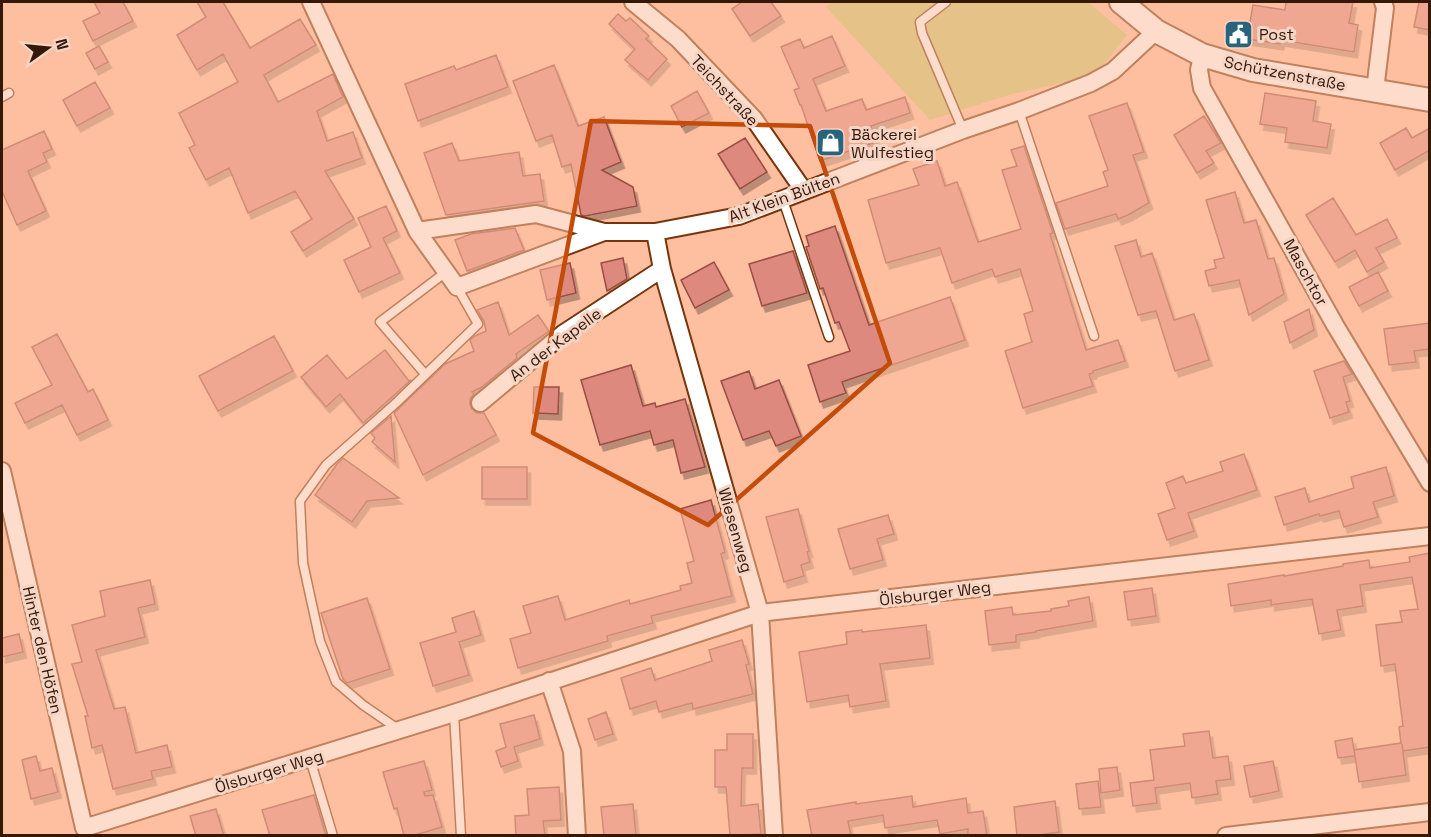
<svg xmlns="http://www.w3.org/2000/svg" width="1431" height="837" viewBox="0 0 1431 837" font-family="'Space Grotesk',sans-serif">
<defs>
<filter id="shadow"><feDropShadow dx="3.5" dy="6" stdDeviation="0" flood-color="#0004"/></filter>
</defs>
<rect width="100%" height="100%" fill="#febfa0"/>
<path fill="#c8c66c" d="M832,2H1088L1127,35L1103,66L1076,80L1012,94L930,120L826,7Z"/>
<path fill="#dd897e" stroke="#9a4d44" stroke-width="1.5" filter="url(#shadow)" d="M94,2H123L133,21L93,41L83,21L100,13Z
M197,2H223L250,48L300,19L316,45L264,75L278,102L333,74L343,97L317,111L327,141L353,132L362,158L325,171L354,219L303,251L291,232L312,219L295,191L248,213L229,168L206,180L189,148L195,145L179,113L238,82L223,54L197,70L177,35L206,17Z
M742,2H771L781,16L750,36L732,9Z
M1286,2H1353L1349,23L1358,25L1354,52L1281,40L1280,44L1247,39L1253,5L1285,10Z
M1419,2H1430V30L1414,27Z
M618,14L626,21L630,18L649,36L646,39L667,59L648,80L625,60L635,49L609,24Z
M832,36L845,66L813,79L826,111L862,99L866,110L905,97L910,113L871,126L876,142L820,161L801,105H800L794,90L799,88L781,47L800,39L804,48Z
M99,46L108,62L95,69L86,53Z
M496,55L508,87L418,121L405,84L454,66L456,70Z
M554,65L578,126L604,117L621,162L602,170L633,187L637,206L585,216L581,215L571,164L562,167L552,135L536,141L513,81Z
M95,82L110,108L77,126L63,100Z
M697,91L709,113L682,127L671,106Z
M1265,93L1316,101L1313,121L1331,124L1327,148L1285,142L1287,128L1260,124Z
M1127,103L1144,152L1133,155L1149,203L1128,215L1118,219L1116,214L1065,229L1056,203L1108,186L1103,172L1108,170L1089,116Z
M1204,116L1221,143L1206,151L1214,163L1197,173L1174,135Z
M1406,128L1412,138L1430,128V150L1395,170L1380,143Z
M44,131L52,149L43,153L47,162L28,171L46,211L17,225L2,191V150Z
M745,138L767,172L740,189L718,154Z
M452,143L459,161L519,152L523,176L540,174L544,201L446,215L424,153Z
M1024,146L1053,233L1050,234L1086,350L1118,340L1125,361L1093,371V373L1089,374L1093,386L1023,408L1005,351L1032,342L1024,314L1033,311L1020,269L995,277L992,269L952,283L940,248L886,263L868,200L919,185L913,169L937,161L945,186L957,182L978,242L1021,229L1002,170L1017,166L1011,150Z
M1235,192L1244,223L1256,220L1268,259L1274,258L1284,294L1249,315L1239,280L1209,286L1205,271L1216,268L1214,260L1224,258L1206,200Z
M1333,198L1356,235L1387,219L1397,238L1376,248L1384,262L1367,272L1355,250L1335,262L1306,215Z
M386,206L397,231L383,238L400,273L359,292L344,260L371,247L358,218Z
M835,226L869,325L950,297L965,340L842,382L846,393L820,402L808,365L850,351L839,322L835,323L823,288L820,289L806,247L809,246L806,236Z
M515,228L524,250L467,271L455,240L471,234Z
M1136,240L1141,257L1152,253L1174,320L1194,314L1209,360L1175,371L1156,311L1138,315L1115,246Z
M793,251L807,293L762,306L749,264Z
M623,258L627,279L607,291L601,263Z
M714,262L729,290L695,308L681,280Z
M570,263L576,293L547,300L540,270Z
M1378,272L1388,291L1359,306L1349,287Z
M498,302L509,335L538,315L549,331L516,354L517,358L482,387L472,392L474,394L470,399V404L472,409L477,413H484L496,435L423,475L394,413L445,364L474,351L470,340L475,336L486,331L484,321L477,310Z
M1309,309L1314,330L1290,343L1284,322Z
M1430,323V349L1414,351L1416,362L1389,365L1384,329Z
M57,334L88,392L93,389L108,420L77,435L62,405L25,423L15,403L52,385L32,347Z
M274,336L293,371L218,411L199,376Z
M385,350L409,381L411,380L363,423L340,394L326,407L301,377L327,355L347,379Z
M1344,361L1352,374L1343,377L1350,401L1346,402L1349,412L1330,418L1314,371Z
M631,365L643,406L655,403L656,407L685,399L705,467L681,473L673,440L654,445L650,431L600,445L581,380Z
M749,371L755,389L779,380L801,436L776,446L769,431L743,440L721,381Z
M534,387H559L558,414L533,413Z
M391,416L395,462L372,442L375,438L371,433Z
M1244,454L1257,490L1188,513L1194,531L1167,540L1158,514L1175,508L1166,483L1183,476L1186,483L1223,471L1220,462Z
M343,458L399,498L367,501L352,522L315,495L337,464Z
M482,467H527V499H482Z
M1386,467L1394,496L1373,502L1378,517L1344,527L1339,511L1320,516L1319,514L1284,525L1275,497L1305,488L1309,502L1354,488L1351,477Z
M711,500L725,552L721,554L732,596L651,616L653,623L607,636L608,641L518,668L510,639L531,633L523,606L558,596L565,620L629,600L630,604L681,590L680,586L692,583L687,563L694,561L680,509Z
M798,509L809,551L807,552L810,562L801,565L804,576L784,582L766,517Z
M888,515L894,534L877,539L883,560L850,569L838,529Z
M1430,553V747L1403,751L1402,744L1406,775L1359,782L1354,750L1401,743L1399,727L1403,726L1395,664L1381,666L1376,625L1402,622L1400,611L1418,609L1412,577L1360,585L1363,606L1337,610L1341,630L1319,634L1312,599L1271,605V600L1231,606L1228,584L1284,575V576L1343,566V564L1369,560L1370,568L1410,562L1409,557Z
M150,580L155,604L138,608L145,637L96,650L114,709L125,707L136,753L167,745L172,767L151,771L153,779L113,789L102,745L92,748L85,716H88L72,664L82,662L72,625L105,616L100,591Z
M1152,588L1156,616L1128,620L1124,592Z
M1089,597L1093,621L1036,631V632L1016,635V642L989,645L985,611L1012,607L1013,615L1051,611V609L1069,606L1068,601Z
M367,598L390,669L347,683L343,679L321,613Z
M474,611L481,635L459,642L469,675L433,686L420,643L456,632L452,618Z
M926,625L930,658L880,664L886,701L850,707L848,695L807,702L799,652L847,644L846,632L862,630V632Z
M19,634L23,652L2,657V638Z
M742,640L749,664L746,665L753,694L693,709L692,703L659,712L656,701L630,709L621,678L651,668L655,680L712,661L709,650Z
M606,712L613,734L595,740L588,719Z
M534,715L540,739L514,747L518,761L501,767L496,751L506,747L500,724Z
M1209,731L1213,758L1228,756L1231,779L1216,781L1218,794L1192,798L1190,783L1155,788L1157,803L1133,806L1130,783L1154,780L1150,750L1185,746L1183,734Z
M727,734H753V768H742L741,806L758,804L761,834L730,836L726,787H715V750H727Z
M1352,738L1355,756L1338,758L1335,741Z
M36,756L40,771L52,768L58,792L31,799L22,760Z
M424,761L432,790L424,792L425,796L433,795L442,827L412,836H404L397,808L394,809L383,772Z
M1273,761L1279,791L1250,797L1244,766Z
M1117,767L1120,790L1101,793L1099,769Z
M1098,781L1101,807L1079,809L1076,784Z
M559,787L561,820L543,821L545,836H516L515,816L529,815L527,789Z
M314,795L326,836H270L262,810Z
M912,796L913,807L966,798L968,813L983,811L987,836H968V829L940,834L937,820L885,828L883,815L848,821L851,836H812L807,810L856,802V804Z
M1055,801L1059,832L1033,836H1017L1014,807Z
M633,804L636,836H604L601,807Z
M216,809L224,836H196L190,816Z"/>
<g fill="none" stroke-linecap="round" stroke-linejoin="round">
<defs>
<path id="lane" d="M946,2L920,22L922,33L963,130
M2,97L9,93
M1019,111L1094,336
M783,200L829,337
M425,374L380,322L446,272
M454,713L461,836
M398,729L363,705L336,682L320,641L303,563L300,501L326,465L396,403L478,324L457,287
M310,759L333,836"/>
<path id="street" d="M311,2L417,231L536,214L604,232H655L739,216L963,130L1019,111L1091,83L1113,71L1156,31
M633,2L678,39L754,119L804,191
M1202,55L1199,70L1202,88L1335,325L1430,483
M1375,90L1385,8L1383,2
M417,231L457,287L604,232
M655,232L662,269L760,613L774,836
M480,403L564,333L662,269
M2,471L84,828L454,713L760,613L1430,536
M549,681L572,751L577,836
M1226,836L1430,812"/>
<path id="secondary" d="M1121,2L1156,31L1202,55L1253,70L1430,100"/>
</defs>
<use href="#lane" stroke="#76350b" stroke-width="11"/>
<use href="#street" stroke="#76350b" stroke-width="20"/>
<use href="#secondary" stroke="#76350b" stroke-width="26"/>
<use href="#lane" stroke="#fff" stroke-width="8"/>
<use href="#street" stroke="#fff" stroke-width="16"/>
<use href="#secondary" stroke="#fff" stroke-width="22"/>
</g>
<path d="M0 0H1431V837H0ZM591,121L810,126L890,363L708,525L533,433Z" fill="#febfa0" fill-opacity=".55" fill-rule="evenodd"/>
<path fill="none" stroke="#c44c0b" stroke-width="4.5" stroke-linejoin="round" d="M591,121L810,126L890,363L708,525L533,433Z"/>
<defs>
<symbol id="civic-square" viewBox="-11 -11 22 22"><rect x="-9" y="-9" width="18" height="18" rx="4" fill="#28647c" stroke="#f5d5c5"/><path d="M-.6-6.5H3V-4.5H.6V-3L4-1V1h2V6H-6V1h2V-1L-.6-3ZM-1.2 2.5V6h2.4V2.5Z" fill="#fff"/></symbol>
<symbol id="shop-square" viewBox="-11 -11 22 22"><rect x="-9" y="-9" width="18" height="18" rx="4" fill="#28647c" stroke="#f5d5c5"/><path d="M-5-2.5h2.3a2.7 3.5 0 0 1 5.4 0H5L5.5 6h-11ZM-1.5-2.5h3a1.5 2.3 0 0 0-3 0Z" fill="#fff"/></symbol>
</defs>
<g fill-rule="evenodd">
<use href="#civic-square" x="1222" y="18" width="33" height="33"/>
<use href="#shop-square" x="814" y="126" width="33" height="33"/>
</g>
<g text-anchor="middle" stroke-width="6" stroke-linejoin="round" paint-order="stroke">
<g font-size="16" fill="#341808" stroke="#f5d5c5" text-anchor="start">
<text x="1259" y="40">Post</text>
<text x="851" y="140">Bäckerei<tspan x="851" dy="18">Wulfestieg</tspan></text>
</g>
<g font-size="16" fill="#341808" stroke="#f5d5c5">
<text transform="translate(1285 73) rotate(11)" y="6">Schützenstraße</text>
<text transform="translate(725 90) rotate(47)" y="6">Teichstraße</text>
<text transform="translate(784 197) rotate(-20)" y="6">Alt Klein Bülten</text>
<text transform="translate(1306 272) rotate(61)" y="6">Maschtor</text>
<text transform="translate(555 344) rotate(-37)" y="6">An der Kapelle</text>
<text transform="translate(736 530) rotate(74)" y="6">Wiesenweg</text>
<text transform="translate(935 593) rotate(-7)" y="6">Ölsburger Weg</text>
<text transform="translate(43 650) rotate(77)" y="6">Hinter den Höfen</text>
<text transform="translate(269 771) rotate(-17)" y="6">Ölsburger Weg</text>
</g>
</g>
<rect width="1431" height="837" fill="none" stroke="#341808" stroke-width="6"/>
<g transform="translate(48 48) rotate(75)" stroke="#f5d5c5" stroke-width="4.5" paint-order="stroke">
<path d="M0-4.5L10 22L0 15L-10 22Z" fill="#341808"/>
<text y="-9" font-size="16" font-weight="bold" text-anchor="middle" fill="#341808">N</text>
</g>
</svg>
